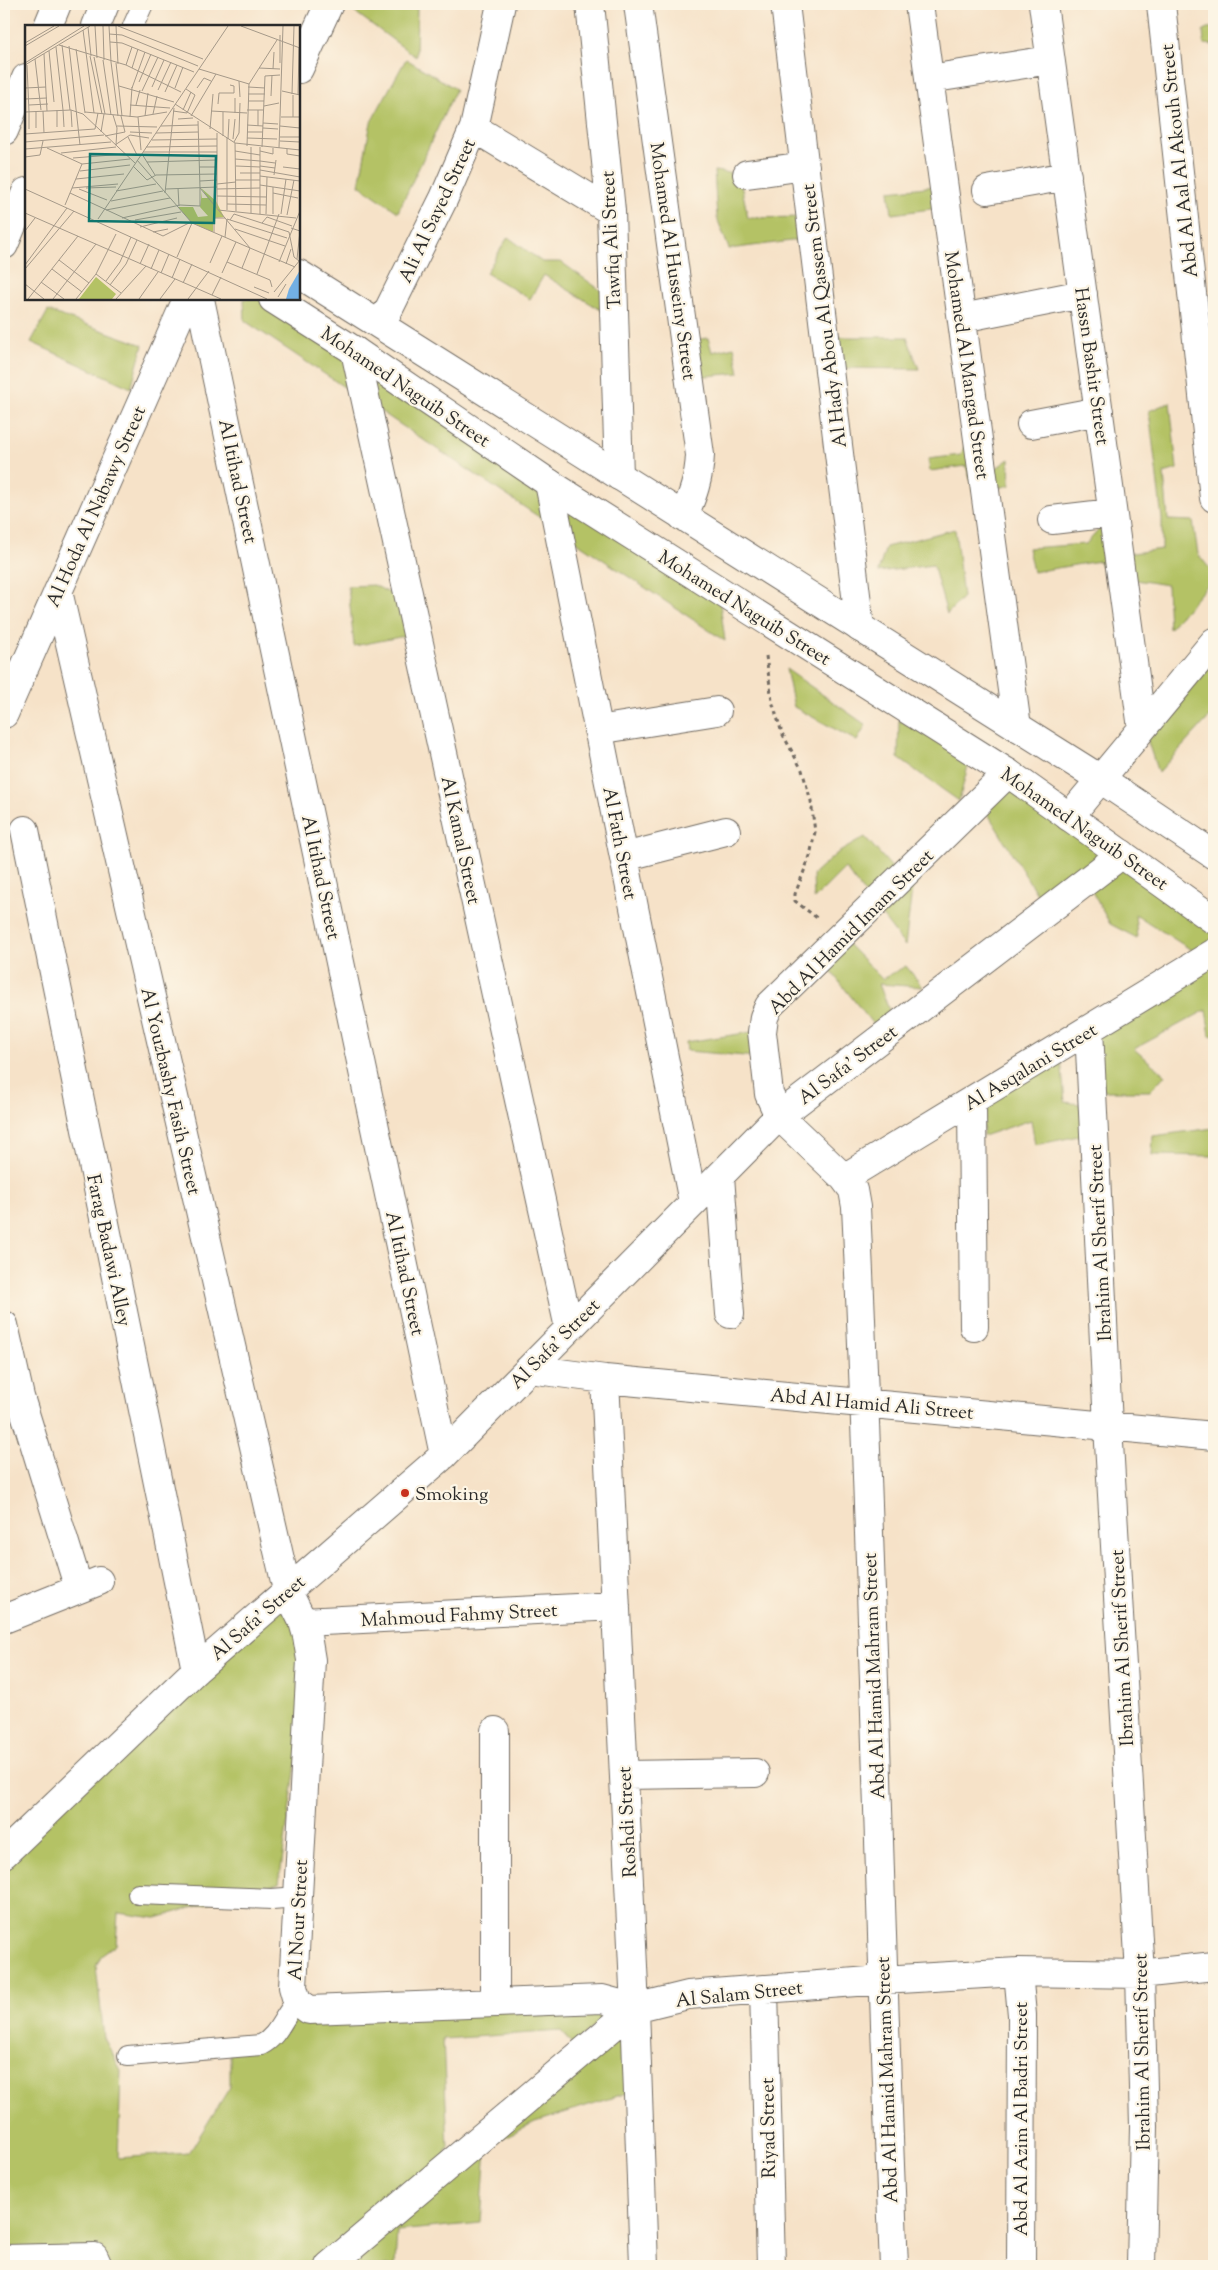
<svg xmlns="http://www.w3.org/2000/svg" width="1218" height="2270" viewBox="0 0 1218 2270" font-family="'Sorts Mill Goudy',serif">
<rect width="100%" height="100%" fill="#fcf5e5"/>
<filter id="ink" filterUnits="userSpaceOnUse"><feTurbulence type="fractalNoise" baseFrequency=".02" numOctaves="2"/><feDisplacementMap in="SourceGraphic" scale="10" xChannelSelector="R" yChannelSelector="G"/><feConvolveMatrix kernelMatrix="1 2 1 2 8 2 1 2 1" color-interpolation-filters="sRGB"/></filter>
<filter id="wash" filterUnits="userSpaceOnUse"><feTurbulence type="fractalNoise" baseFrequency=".0096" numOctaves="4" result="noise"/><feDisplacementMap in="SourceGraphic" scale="20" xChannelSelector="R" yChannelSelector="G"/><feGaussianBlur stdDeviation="1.12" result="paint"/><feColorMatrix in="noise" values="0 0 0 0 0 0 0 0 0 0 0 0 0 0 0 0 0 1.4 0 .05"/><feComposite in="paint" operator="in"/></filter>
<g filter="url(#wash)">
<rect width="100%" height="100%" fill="#f6e2c8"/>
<path fill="#b4c265" stroke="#707648" d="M344,4H407L417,9L416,57Z
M1214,26V45L1204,44L1203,31Z
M406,59L456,89L398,212L359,185L371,122Z
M714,171L739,174L748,218L804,217L807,239L729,249L717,218Z
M935,186L939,208L892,214L889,191Z
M508,237L542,262H561L606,294L601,310L544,275L530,299L486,273Z
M244,299H262L720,603L725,641L245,321Z
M48,311L143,345L131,388L31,342Z
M839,337H907L919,369L841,368Z
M708,338L712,352L734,347L739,373L696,377L695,340Z
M1170,402L1177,469L1164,473L1168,520L1193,521L1198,554L1214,574V578L1169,629L1167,585L1130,579L1126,554L1162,549V519L1149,411Z
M968,436L992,471L1009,459L1010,485L991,490L974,491L966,466L930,471L928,459L961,455Z
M1105,523L1109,583L1099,561L1033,572L1028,548L1086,544Z
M955,529L963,597L947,614L933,565L878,572L886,547Z
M374,585L401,599L410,635L354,646L348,586Z
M1214,660V712L1158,773L1146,736Z
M786,669L866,725L857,741L794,707Z
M899,720L970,758L959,801L898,758Z
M1009,787L1107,855L1041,901L985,809Z
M865,837L912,890L905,946L845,868L814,899L813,875L836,854Z
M1120,864L1214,933V941L1193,951L1135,914L1137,938L1110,924L1090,888Z
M847,943L882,979L906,966L923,987L879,984L893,1020L879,1032L826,965Z
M1214,964V1036L1210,1035L1206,1010L1134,1049L1165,1075L1150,1091H1100L1097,1034Z
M752,1032L757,1057L687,1051L686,1042Z
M1061,1059L1065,1102L1087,1105L1088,1134L1035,1145L1031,1120L983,1136L984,1105Z
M1214,1128V1156L1152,1155L1153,1136Z
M285,1603L311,1660L279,1883L156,1918L118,1913L116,1945L101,1956L96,1966L104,2038L121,2070L118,2158L189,2153L230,2087V2048L270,2040L286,2013L618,2002L574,2046L561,2031L443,2039L448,2147L446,2149V2156L319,2266H103L4,2250V1856Z
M626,2024L627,2093L535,2122L486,2146L481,2223L397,2231L395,2266H338Z"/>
</g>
<g filter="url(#ink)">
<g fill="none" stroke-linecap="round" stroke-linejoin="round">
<defs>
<path id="service" d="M133,26L143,4
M138,1894L272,1899L298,1897
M128,2056L261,2045C279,2036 283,2016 297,2001"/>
<path id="minor" d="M590,4L611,211L619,476
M638,4L700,455C699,478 693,496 683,517
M785,4L860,628
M919,4L1017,727
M1043,4L1142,728
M1161,4L1214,498
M299,69L329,4
M929,79L1050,60
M474,128L611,211
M747,174L805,166
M987,190L1067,176
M200,299L444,1455
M962,318L1083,294
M381,325L444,198L474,128L501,4
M355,351L569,1328
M1031,424L1099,411
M549,483L693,1202
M1052,520L1112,513
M58,591L287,1590L303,1622L307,1636L311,1660L293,1987L297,2001L309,2010L602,1999L635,2008
M4,714L187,299
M598,730L717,711
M1069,817L1214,642
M25,830L196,1670
M624,857L726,831
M1089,1029L1108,1426L1140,1974L1144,2126L1141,2266
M972,1101L974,1327
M720,1176L730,1314
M844,1178L1214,953
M4,1325L20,1397L79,1589
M529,1369L605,1379L1214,1436
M605,1379L635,2008L644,2266
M4,1619L99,1581
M303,1622L616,1606
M624,1775L755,1773
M4,1854L196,1670L444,1455L779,1116L1122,854
M1018,1972L1022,2015L1021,2266
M764,1989L771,2266
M495,2003V1731
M4,2259L94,2257L98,2266
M329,2266L635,2008L688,1995L882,1980L1018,1972L1140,1974L1214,1966
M894,2266C879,1913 873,1560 856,1207L853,1190L844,1178L779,1116L769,1094L762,1032L764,1017L769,1006L1008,773"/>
<path id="secondary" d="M299,274L1099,778L1214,855
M273,299L355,351L549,483L1008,773L1214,920"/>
<path id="primary" d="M48,26L57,4
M96,26L105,4
M4,131L26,78
M4,245L26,192"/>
</defs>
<use href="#service" stroke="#726b62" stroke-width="22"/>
<use href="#minor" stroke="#726b62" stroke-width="30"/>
<use href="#secondary" stroke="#726b62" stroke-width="30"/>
<use href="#primary" stroke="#726b62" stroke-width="30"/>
<path stroke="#726b62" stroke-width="3" stroke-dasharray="4 4" stroke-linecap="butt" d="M766,656L772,701L782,733L802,770L811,801L815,832L810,856L795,894V901L817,918"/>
<use href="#service" stroke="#fff" stroke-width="20"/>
<use href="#minor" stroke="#fff" stroke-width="28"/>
<use href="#secondary" stroke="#fff" stroke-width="28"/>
<use href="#primary" stroke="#fff" stroke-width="28"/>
</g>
</g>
<circle fill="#c8321e" stroke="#fcf5e5" stroke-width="2" cx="405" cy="1493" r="5"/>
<g text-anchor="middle" stroke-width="4.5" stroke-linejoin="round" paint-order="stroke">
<g font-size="19" fill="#2b2b2b" stroke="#fcf5e5">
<text transform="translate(1178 161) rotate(-96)" y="7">Abd Al Aal Al Akouh Street</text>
<text transform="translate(436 210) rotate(-65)" y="7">Ali Al Sayed Street</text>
<text transform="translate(610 240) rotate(-93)" y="7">Tawfiq Ali Street</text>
<text transform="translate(674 261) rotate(82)" y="7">Mohamed Al Husseiny Street</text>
<text transform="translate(823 316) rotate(-97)" y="7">Al Hady Abou Al Qassem Street</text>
<text transform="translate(968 365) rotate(82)" y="7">Mohamed Al Mangad Street</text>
<text transform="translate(1093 366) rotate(82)" y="7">Hassn Bashir Street</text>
<text transform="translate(406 386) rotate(34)" y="7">Mohamed Naguib Street</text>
<text transform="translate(239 481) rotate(78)" y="7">Al Itihad Street</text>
<text transform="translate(95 506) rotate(-66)" y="7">Al Hoda Al Nabawy Street</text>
<text transform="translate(745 607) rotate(32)" y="7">Mohamed Naguib Street</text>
<text transform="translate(1085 828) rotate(35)" y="7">Mohamed Naguib Street</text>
<text transform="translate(462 840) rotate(78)" y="7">Al Kamal Street</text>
<text transform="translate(621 843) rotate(79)" y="7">Al Fath Street</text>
<text transform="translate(322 877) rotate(78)" y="7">Al Itihad Street</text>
<text transform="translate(850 931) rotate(-45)" y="7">Abd Al Hamid Imam Street</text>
<text transform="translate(847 1064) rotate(-37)" y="7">Al Safa' Street</text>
<text transform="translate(1030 1066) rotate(-31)" y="7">Al Asqalani Street</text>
<text transform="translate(172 1091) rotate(77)" y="7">Al Youzbashy Fasih Street</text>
<text transform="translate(1099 1243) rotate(-93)" y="7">Ibrahim Al Sherif Street</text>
<text transform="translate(110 1250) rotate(78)" y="7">Farag Badawi Alley</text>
<text transform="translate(406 1273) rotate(78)" y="7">Al Itihad Street</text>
<text transform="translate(554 1343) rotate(-45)" y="7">Al Safa' Street</text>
<text transform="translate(872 1403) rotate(5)" y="7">Abd Al Hamid Ali Street</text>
<text transform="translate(459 1614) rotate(-3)" y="7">Mahmoud Fahmy Street</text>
<text transform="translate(257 1617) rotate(-41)" y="7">Al Safa' Street</text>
<text transform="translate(1121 1648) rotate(-93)" y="7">Ibrahim Al Sherif Street</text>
<text transform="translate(873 1676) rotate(-92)" y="7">Abd Al Hamid Mahram Street</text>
<text transform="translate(626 1822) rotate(-93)" y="7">Roshdi Street</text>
<text transform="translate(297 1920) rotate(-87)" y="7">Al Nour Street</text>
<text transform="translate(739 1993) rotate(-6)" y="7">Al Salam Street</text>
<text transform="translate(1141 2052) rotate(-91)" y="7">Ibrahim Al Sherif Street</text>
<text transform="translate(886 2080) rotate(-92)" y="7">Abd Al Hamid Mahram Street</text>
<text transform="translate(1020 2119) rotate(-90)" y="7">Abd Al Azim Al Badri Street</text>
<text transform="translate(767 2128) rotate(-91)" y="7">Riyad Street</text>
</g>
<g font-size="19" fill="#2b2b2b" stroke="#fcf5e5" text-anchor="start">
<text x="415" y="1500">Smoking</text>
</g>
</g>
<g transform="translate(25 25)">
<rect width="275" height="275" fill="#f6e2c8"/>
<path d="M176,163L191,176L199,192L188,193V207L167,198L153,182H168L173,192L183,191L175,182L177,167V173H183ZM71,252L91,269L87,274H54Z" fill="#b4c265"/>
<path d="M275,245V274H261L264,264Z" fill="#72afe4"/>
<path fill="none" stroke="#a59989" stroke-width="1" d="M70,1L72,33M78,1L79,35M84,1L86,37M91,1L93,39M93,1L178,34M216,1L275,23M63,2L66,31M58,5L69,88M84,9L97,10L173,41M85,17L97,18L169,47M0,18L29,1M34,20L101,40L156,67M37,20L45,85M0,21L34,1M44,21L55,120M31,22L38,85M51,24L60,88M24,26L29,77M19,29L22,86M65,31L77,89M69,32L80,89M10,34L16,85M78,35L86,90M86,37L93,91M0,38L59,1M91,38L97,91M255,38V10M0,40L65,1M2,40L4,87M101,40L107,22M107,43L113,24M234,43L255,44M174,44L224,59M248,44L249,27M214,56L215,72M114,57L126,29M94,61L149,77M127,62L139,35M223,62L240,63M0,63L21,62M107,63L120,27M150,63L158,42M172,63L179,53L186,56M133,65L146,37M117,66L133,32M257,66L275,70M140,67L152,40M223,69H240M267,69L269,1M273,70L274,23M246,71L247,50M0,74L22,73M223,76H239M150,79L210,118L275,125M193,79L194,68H209V61L205,60M4,80L23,79M105,80L145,83M111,80L115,65M239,81L254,78M32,85V102M38,85L39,102M46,85L47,102M158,85L166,67M222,85H239M11,86V103M18,86L19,108M148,86L162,88L170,70L161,64M186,86L222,88M0,87L46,85L58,89L110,138M4,87V104M60,87L112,92L142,87M210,88V73M128,89L132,71M88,90L92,103L91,120M120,91L123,68M166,91L191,49M105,92L107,62M113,92L116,125M256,92H275M268,92V70M153,94L168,93M173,96L175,163L225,223L270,242M238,98L253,99M222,100L238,101M92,101L132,102M136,101L173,100M233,101V85M255,101L275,103M238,103L253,104M185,104L188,69M76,107L79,89M105,107L127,108M222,107H238M131,108L173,107M192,108V183M0,109L70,104L73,88M80,111L100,107L96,91M198,111V87M103,112L112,130M255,112H275M222,113L252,114M203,114L204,94M208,114L210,94M127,115L192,114M255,116L275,117M0,117L79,110M209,117L214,108L215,78M210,118L211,186M90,120L105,110L124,113M222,121L224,59L252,15M121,122L192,121M226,122V188M235,122V189M237,122L240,51L255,50M22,123L57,139L40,180M254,123L258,1M0,124L86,117M262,124V129L275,131M210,126L235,130M235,126L248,129V123M118,127H192M36,128L91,122M117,129L130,150M0,132L15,130L18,116M48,133L100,129M210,134L235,136M112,135L167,198L225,223L217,243M235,136L250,138M122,137L192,135M57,139L105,134M108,141L122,155L131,150L192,149M211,141L235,142M235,141L250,143M174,142H192M258,142L275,144M235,145L275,152M55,146L105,140M215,148H235M249,150L251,135M235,151L275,156M51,154L99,149M211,155H235M175,156L192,155M192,159L211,157M235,160L275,166M248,162V189M47,163L93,159M61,163L91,162M153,163L154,181M0,164L242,274M54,164L82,175M141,164L192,162M192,164L235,163M91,166L131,159M45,168L138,211M140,168L149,83M248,168L273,173M192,171L242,172M86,176L138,166M202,179L241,180M81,185L145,173M193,185L271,193M202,185V113M0,188L196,274M241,189L242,152M256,189L261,154M262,190L269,155M97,193L155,180L175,181V163M73,194L203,1M110,195L156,187M205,195L209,189L264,207L269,232L274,236M237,198L242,192L267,201M115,202L152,193M266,203L275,206L272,234M210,204L260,221M0,206L10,193M128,207L143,204M189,207V193H200M138,211L166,197M200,212L202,194L262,213M152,232L167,198M34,235L64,258M202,237L245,255L247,262M254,237L275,186M185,238L197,211M115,239L124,219M261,239L266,224M0,240L42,183M0,244L49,186M27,244L57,267M126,244L134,225M136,248L144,229M197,248L211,217M71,249L96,268M232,249L254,189M147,253L155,234M81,256L95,237L106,212M16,257L39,274M158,258L167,239M0,259L19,274M85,260L101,239L112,215M229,262L244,268M249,267L275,235M187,270L196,252M253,272L261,259M3,274L53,211M28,274L71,219M51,274L71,249L91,209M91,274L121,241M114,274L133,247M135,274L150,254M163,274L184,246"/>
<path fill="#0f766e" fill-opacity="0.15" stroke="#0f766e" stroke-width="2.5" d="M65,129L191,131L189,198L64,196Z"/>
<rect width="275" height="275" fill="none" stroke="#2b2b2b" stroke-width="2.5"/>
</g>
<rect width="1218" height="2270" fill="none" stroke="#fcf5e5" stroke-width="20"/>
</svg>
